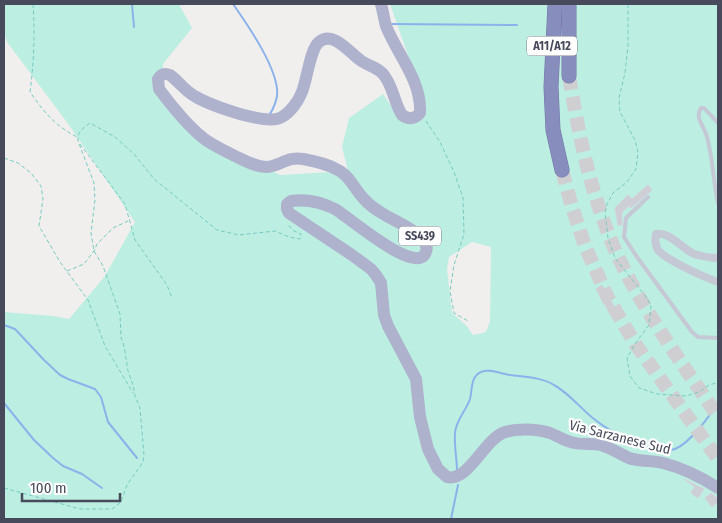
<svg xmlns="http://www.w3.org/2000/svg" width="722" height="523" viewBox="0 0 722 523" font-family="'Fira Sans Condensed',sans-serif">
<rect width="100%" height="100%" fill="#f1efee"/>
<path fill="#bdeee2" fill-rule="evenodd" d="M4,4H179L192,28L163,64V92L202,137L280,175L348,171L342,147L349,118L383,94L400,119L416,122L426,107L390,4H718V519H4V312L53,316L69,319L105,276L135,222L69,125L7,42L4,33ZM472,242L491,247L490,321L486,332L473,335L466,325L452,313L447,269L449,257Z"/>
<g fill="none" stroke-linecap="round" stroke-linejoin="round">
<path stroke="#8bb3ea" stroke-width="2" d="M132,4L134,27
M233,4C247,24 280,71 277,96C276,102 273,109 270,114
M392,24L517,25
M4,325L15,329L44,360L60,375L68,379L95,389L101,397L108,422L137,458
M4,403L34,440L53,458L63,466L82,474L102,488
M457,471C457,459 454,446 455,433C456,420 466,411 470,399C472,391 471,383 475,377C477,374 478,373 481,372C490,368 501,374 510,375C525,377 541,377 554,385C569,393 581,409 594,419C610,432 654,456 675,449C690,443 710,416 718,402
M451,519L458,485"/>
</g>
<path fill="#cecfd6" stroke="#d3d2da" d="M648,185L652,190L631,208L629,206L622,212V225H618L615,208L628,195L632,199Z
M602,285L615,308L609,312L596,289Z
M684,479L704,489L698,498L691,493L695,487Z
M711,493L718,499V502L712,507L705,498Z"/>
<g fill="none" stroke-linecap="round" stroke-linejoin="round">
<path stroke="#cfced1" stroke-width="14" stroke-dasharray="14 7" stroke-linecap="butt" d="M569,76C579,136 591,196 616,252C642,310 684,365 718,417
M562,170L572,207L585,246L608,298L636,345L718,459"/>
<defs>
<path id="highway" d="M555,4L551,87L553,130L562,170
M569,76V4"/>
</defs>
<use href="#highway" stroke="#7277a8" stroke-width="15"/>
<path stroke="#76cbc1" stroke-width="1" stroke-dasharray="4 2.5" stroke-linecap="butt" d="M33,4C35,34 34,62 30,92C44,112 54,125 77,137
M628,4V46L625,73L619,98L620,112L635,140L638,152L636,169L627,182L613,193L607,204L605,213L608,238L615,258L646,297L651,306L649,325L637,341L627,358L630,376L639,388L657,394L686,396L699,392L709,385L716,383L718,385
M426,121L440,142L454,172L463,198L464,234L454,265L450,291L454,313L468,321
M80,144L125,204L135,240L167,285L172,298
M4,158L18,163L31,173L41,186L43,199L39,226L60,262L88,300L105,346L133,393
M67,271L84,264L94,251L97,244L113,228L128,221
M4,488L80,509H112L121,502L127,485L143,462L144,455L140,408L135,396L133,385L128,371L124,346L121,337L120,314L103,266L94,251L91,233L95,200L94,183L78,141C77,132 83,128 90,123L115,137L134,154L154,179L217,230L239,235L275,231L289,237L300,239L301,234L294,231L288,225"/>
<path stroke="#c5c8d5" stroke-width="4" d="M718,123L704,108H701C694,118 705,127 707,137C713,158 713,181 718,203
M648,197L626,218L624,237L637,257L692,332L698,337L718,338"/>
<path stroke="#c5c8d5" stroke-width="8" d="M718,258C711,258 701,256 694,254C681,248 671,232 656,234C655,239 655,245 658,250C666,260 706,278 718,282"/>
<path stroke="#aeb2cd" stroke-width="12" d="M381,4C383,11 384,19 386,26C397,54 422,81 420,113C415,119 409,120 402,115C394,103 393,85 383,74C377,67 368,66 360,60C350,53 333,30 319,42C310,49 307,80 302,92C298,102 290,113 280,118C264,125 204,104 190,93C183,88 177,80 170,75C165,73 161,74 158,79L159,89C171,105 186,124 202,137C211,145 224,150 235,156C245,161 256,167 267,167C280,166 288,156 303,159C314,161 327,164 336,169C350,175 354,189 364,199C370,206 378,211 385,215C396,222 435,237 425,254C414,274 347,216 335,209C321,202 306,199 291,201L287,204V209L289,213L352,255L371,269L376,275L381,283L384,315L388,326L416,379L420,417L428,449L438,469L447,477C469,482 484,439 505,432C518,428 538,429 550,433C558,436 566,442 575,443C584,445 593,443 601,445C611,448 620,454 629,458C640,462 652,460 663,463C683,468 701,477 718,488"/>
<use href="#highway" stroke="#878dbc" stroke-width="14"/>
</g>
<g text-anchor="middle" stroke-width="4.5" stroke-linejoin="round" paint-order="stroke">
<g fill="#fff" stroke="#7e808c" stroke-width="1">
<rect x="527" y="36.5" width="50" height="19" rx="4"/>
<rect x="399" y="226.5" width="42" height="19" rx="4"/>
</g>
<g font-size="12" font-weight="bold" fill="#474a5b">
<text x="552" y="50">A11/A12</text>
<text x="420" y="240">SS439</text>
</g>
<g font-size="14" fill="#474a5b" stroke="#fff">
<text transform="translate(620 437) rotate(14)" y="5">Via Sarzanese Sud</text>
</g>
</g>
<rect width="722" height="523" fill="none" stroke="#474a5b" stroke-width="10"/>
<path d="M22 493v8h98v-8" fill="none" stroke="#474a5b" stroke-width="2.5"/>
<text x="30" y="493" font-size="15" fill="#474a5b" stroke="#ffffff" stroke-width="4" paint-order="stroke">100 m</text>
</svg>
